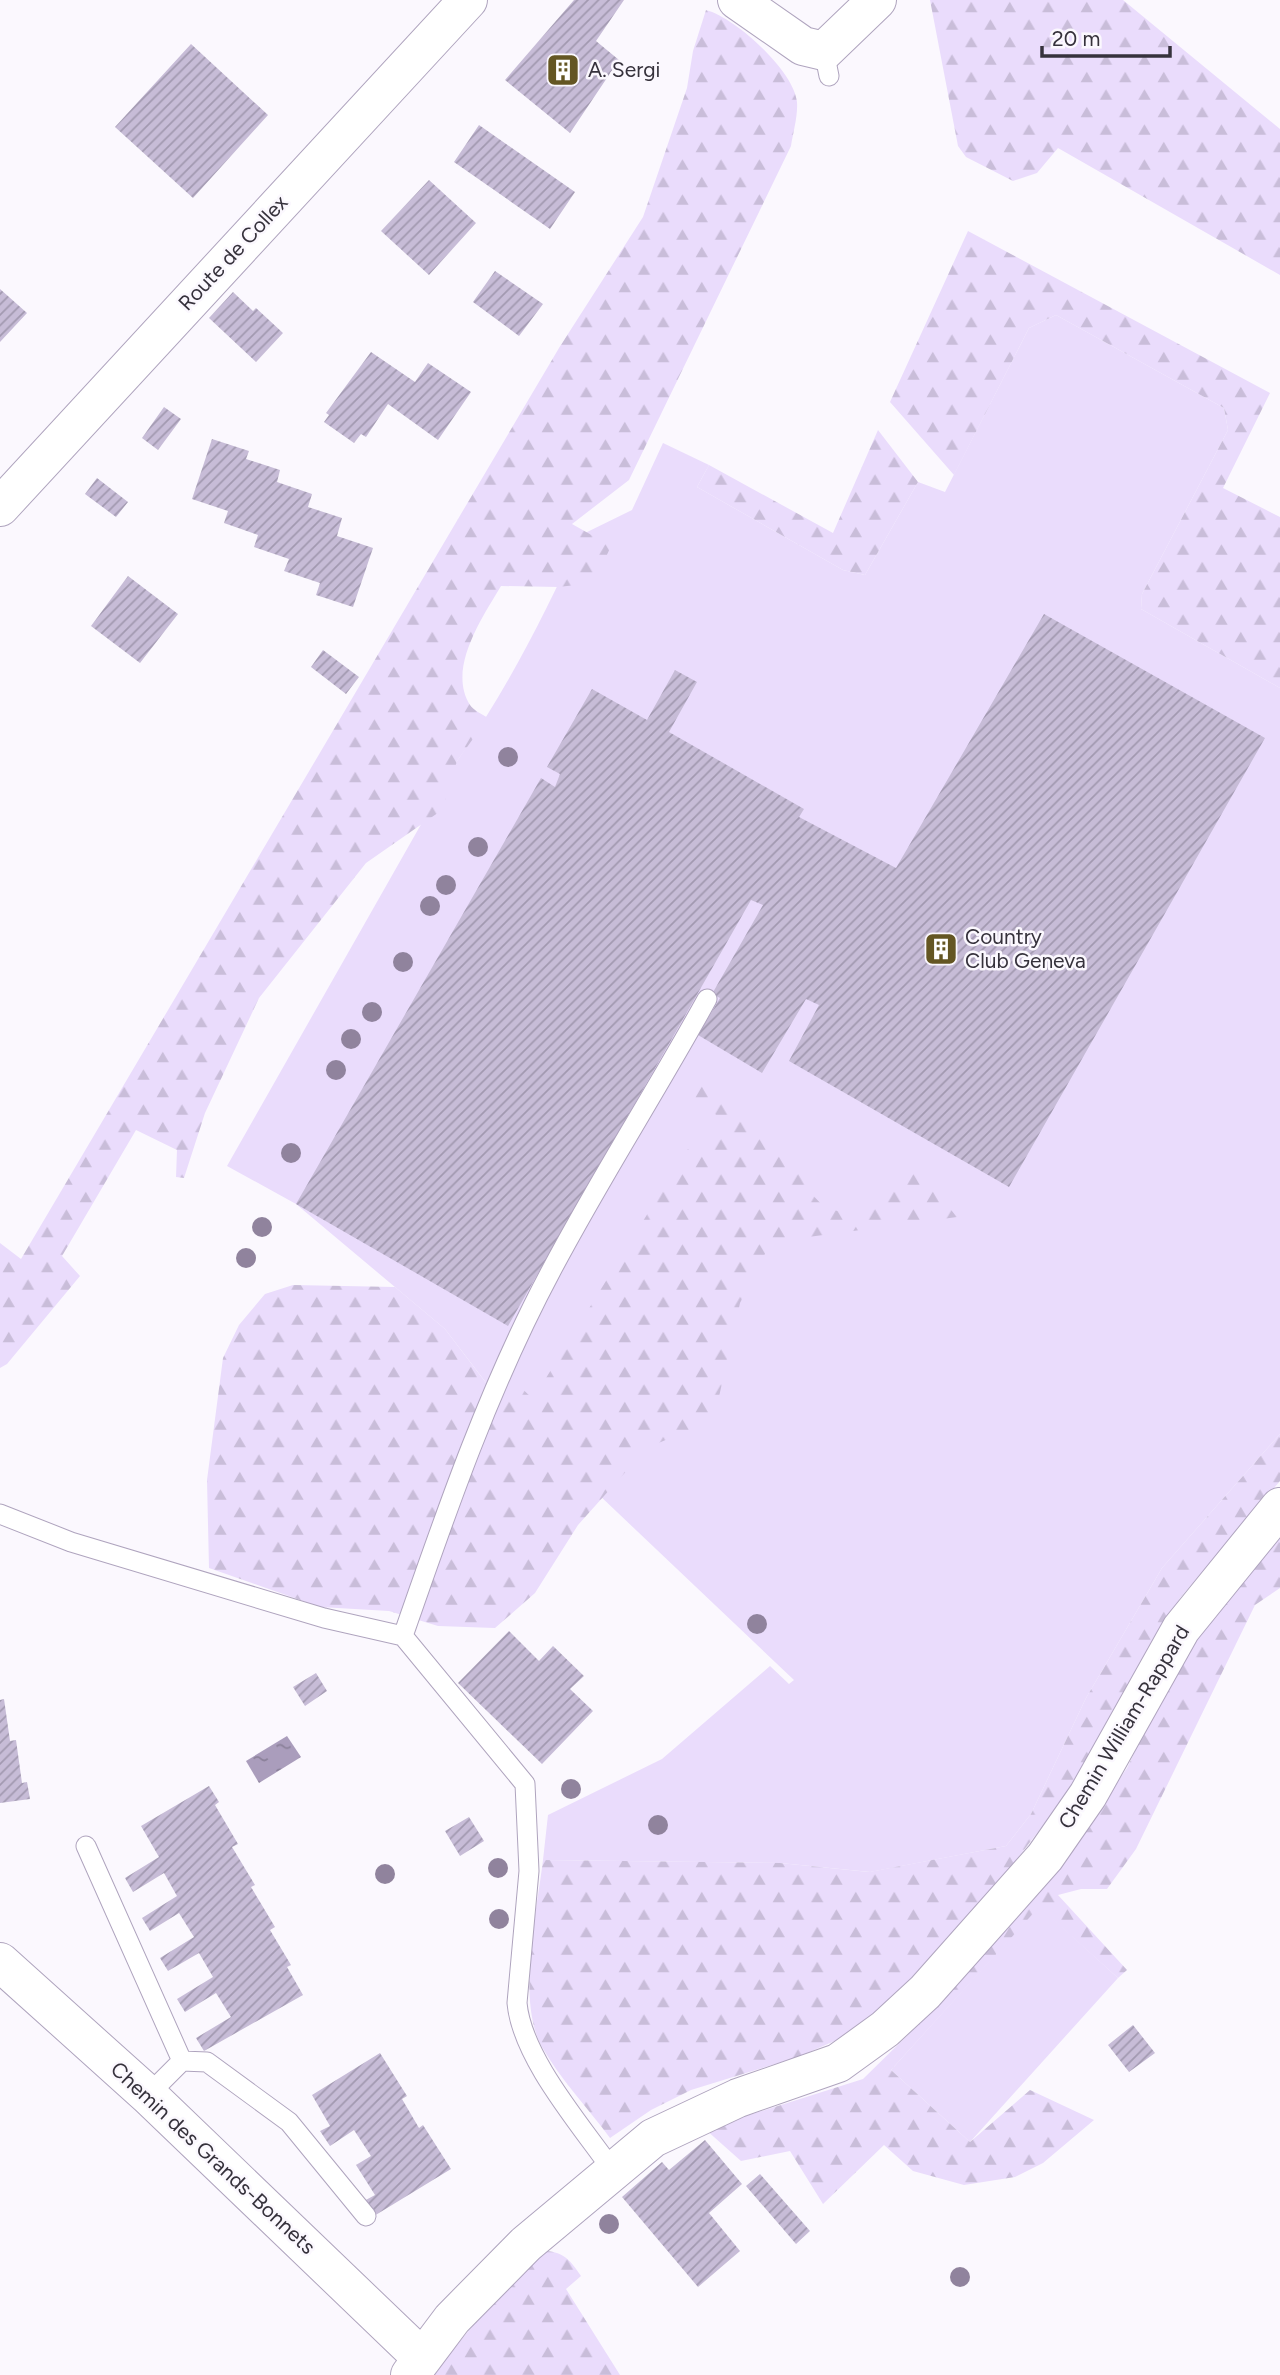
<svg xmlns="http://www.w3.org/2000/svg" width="1280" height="2375" viewBox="0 0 1280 2375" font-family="Figtree,sans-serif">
<defs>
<pattern id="forest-firs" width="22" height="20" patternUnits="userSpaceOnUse" patternTransform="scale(1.75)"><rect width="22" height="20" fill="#eadcfc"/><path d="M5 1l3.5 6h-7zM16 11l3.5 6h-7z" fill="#c9bdd9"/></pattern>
<pattern id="water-ripples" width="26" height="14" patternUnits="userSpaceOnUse" patternTransform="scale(1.75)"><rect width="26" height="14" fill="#aa9dbc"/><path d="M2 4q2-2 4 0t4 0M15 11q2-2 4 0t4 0" fill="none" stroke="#8b819a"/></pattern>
<pattern id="building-hatch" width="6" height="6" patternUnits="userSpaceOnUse" patternTransform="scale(1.75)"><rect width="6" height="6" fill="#c7bcd7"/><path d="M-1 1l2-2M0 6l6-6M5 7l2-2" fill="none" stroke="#a299b0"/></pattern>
</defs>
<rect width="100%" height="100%" fill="#fbf8fe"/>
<path fill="#eadcfc" d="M1056,315L1224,408L1228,430L1142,594L1141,609L1280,688V1434L1162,1568L1086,1698L1031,1814L1006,1846L870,1872L780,1863L543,1860L548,1815L662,1759L770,1666L789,1684L794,1680L500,1401L445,1329L296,1204L227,1166L457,761C506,691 546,613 581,535L632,510L663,443L709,465L697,487L843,570L865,575L918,482L945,492L1029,328Z
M1039,1906L1118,1978L970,2142L891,2070Z"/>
<path fill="url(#forest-firs)" d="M930,0H1123L1280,129V275L1058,148L1037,173L1013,181L966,157L958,146Z
M706,10C736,18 794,71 797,102C798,116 793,133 791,146L629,480L572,524L611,546L594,583L558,587L501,586C482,618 447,669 470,705C473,710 482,714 488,718L457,761L442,810L366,863L259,998L205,1113L184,1178L176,1177L177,1150L136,1130L62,1256L80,1276L7,1364L0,1368V1243L21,1259L559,348L643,217L687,88L693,51Z
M968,231L1270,393L1223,488L1280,517V688L1141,609L1142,594L1228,430L1224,408L1056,315L1029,328L954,475L890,402Z
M878,430L918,482L865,575L843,570L697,487L709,465L833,533Z
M702,1081L768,1132L794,1162L807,1189L824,1207L851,1215L916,1168L957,1217L771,1242L740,1303L714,1419L647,1448L578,1525L535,1593L495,1628L438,1626L389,1611L320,1607L209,1568L207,1480L223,1358L239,1325L265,1294L293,1285L395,1287L445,1329L499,1400L512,1379L533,1399L687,1150L728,1124L686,1092Z
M1280,1434V1481L1180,1598L1072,1788L1003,1877L883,2009L846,2036L798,2057L691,2090L651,2110L610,2138C588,2108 560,2079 542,2047C516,2000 537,1911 543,1860L780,1863L869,1872L1006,1846L1031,1814L1086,1698L1162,1568Z
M1280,1536V1588L1255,1605L1136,1849L1107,1889H1081L1058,1895L1127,1970L1118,1978L1039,1907L891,2070L970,2142L1030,2090L1094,2120L1043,2163L1015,2177L964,2185L913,2171L884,2145L823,2204L790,2151L741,2161L705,2129L863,2079L919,2024L1091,1821L1127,1768L1179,1660Z
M546,2251C564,2252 571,2261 581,2276L566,2289L620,2375H432L510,2281Z"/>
<path fill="url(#water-ripples)" d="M287,1736L301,1757L259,1783L246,1761Z"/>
<path fill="url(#building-hatch)" d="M574,0H624L596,41L619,60L570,133L505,80Z
M191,44L268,115L193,198L115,127Z
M479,125L575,192L550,229L454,162Z
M429,180L476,223L429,275L381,231Z
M495,271L543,304L519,336L473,302Z
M0,289L27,313L0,342Z
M233,292L253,311L256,308L283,333L256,362L209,318Z
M371,352L415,382L428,363L471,392L438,440L388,404L366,437L361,434L354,443L324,422L329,415L326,413Z
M164,407L181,419L158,450L142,438Z
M212,439L249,451L246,459L280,470L277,482L312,494L308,507L342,518L337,536L373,548L353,607L316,595L320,583L284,571L289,559L254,547L258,535L224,523L228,511L192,499Z
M97,478L128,502L116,517L85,494Z
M128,576L178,614L140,663L91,626Z
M1044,614L1265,738L1009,1187L789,1061L819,1005L806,999L762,1073L698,1035L720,998L712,994L763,905L751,900L508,1326L296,1204L541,778L555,787L560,774L547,767L592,689L647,720L675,670L697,682L669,732L804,809L799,817L896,868Z
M323,650L359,677L346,694L311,667Z
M509,1631L539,1661L553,1646L584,1676L570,1689L593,1711L542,1764L458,1683Z
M316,1673L327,1691L305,1706L293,1687Z
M4,1699L10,1741L16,1740L22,1783L27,1782L30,1799L0,1803V1700Z
M209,1786L219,1802L215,1805L238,1844L232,1847L255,1885L251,1887L275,1927L270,1930L291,1965L287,1967L303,1995L204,2051L196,2038L231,2017L216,1993L185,2012L177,1999L213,1977L199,1953L168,1971L160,1958L194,1937L179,1913L150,1931L142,1918L177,1896L164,1873L133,1892L125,1878L159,1857L141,1826Z
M469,1817L484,1841L460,1856L445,1831Z
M1133,2025L1155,2053L1129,2072L1108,2045Z
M380,2053L407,2096L402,2099L419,2128L423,2125L451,2169L374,2216L364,2201L375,2195L356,2165L371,2156L354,2130L330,2146L320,2131L330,2126L312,2095Z
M705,2140L742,2184L709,2213L740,2251L698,2287L622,2197L662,2162L669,2170Z
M760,2174L810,2231L796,2244L746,2186Z"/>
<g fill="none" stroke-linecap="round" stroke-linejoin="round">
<defs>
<path id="service" d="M824,51L829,76
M0,1514L71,1542L324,1618L403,1636L525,1784L529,1871L517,2003C522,2058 581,2125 613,2171
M403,1636C446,1512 489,1387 551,1271C600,1178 657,1090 707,999
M86,1846L182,2061L148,2095
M182,2061L207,2062L289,2122L366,2216"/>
<path id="minor" d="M737,0L803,46L824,51L877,0
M0,1962L148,2095L422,2358
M410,2375L452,2319L526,2244L653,2138L738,2098L838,2063L885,2029L925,1992L1045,1857L1088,1795L1181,1629L1280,1507"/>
<path id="tertiary" d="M0,507L468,0"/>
</defs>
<use href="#service" stroke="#afa4be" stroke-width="21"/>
<use href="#minor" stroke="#afa4be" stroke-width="40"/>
<use href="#tertiary" stroke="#afa4be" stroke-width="40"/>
<use href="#service" stroke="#fff" stroke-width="19"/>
<use href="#minor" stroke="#fff" stroke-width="38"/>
<use href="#tertiary" stroke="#fff" stroke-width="38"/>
</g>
<g fill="#90839d">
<circle cx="508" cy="757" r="10"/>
<circle cx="478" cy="847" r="10"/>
<circle cx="446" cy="885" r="10"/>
<circle cx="430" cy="906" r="10"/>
<circle cx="403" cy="962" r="10"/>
<circle cx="372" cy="1012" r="10"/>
<circle cx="351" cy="1039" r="10"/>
<circle cx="336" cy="1070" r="10"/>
<circle cx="291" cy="1153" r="10"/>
<circle cx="262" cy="1227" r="10"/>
<circle cx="246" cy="1258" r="10"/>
<circle cx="757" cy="1624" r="10"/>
<circle cx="571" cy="1789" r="10"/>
<circle cx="658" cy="1825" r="10"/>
<circle cx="498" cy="1868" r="10"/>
<circle cx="385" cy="1874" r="10"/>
<circle cx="499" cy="1919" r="10"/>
<circle cx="609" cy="2224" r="10"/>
<circle cx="960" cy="2277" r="10"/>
</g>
<defs>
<symbol id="building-square" viewBox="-11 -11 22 22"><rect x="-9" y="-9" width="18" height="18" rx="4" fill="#645623" stroke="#fbf8fe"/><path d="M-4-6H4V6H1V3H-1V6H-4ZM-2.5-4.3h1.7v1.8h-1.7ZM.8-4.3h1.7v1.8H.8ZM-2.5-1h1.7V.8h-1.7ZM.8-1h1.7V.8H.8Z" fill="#fff"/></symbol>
</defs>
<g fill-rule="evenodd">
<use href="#building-square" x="544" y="51" width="38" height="38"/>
<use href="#building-square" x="922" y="930" width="38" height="38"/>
</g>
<g text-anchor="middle" stroke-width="5" stroke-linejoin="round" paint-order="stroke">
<g font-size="21" fill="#36323c" stroke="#fbf8fe" text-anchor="start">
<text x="588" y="77">A. Sergi</text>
<text x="965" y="944">Country<tspan x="965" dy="24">Club Geneva</tspan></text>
</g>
<g font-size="21" fill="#36323c" stroke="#fbf8fe">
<text transform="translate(233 253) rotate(-47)" y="7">Route de Collex</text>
<text transform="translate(1124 1727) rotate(-59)" y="7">Chemin William-Rappard</text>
<text transform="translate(213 2158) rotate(43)" y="7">Chemin des Grands-Bonnets</text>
</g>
</g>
<path d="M1042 46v10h128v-10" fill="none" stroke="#36323c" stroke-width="3.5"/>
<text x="1052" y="46" font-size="21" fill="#36323c" stroke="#fbf8fe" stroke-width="5" paint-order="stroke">20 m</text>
</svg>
